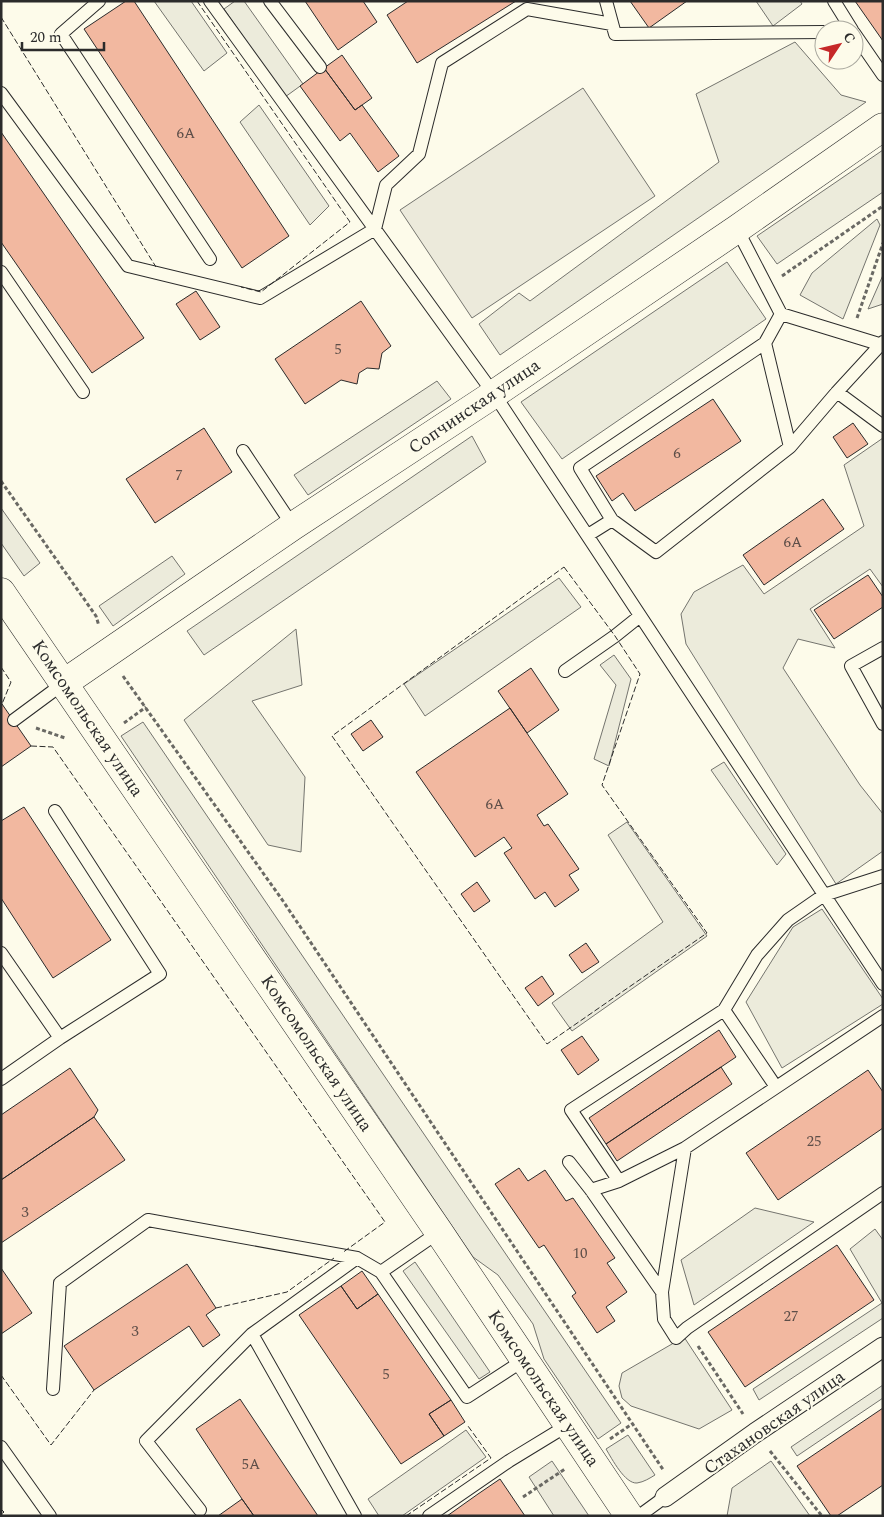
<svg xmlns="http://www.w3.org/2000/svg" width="884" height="1517" viewBox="0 0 884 1517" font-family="Spectral,serif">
<rect width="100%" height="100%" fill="#fdfbea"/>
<path fill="#ecebdb" stroke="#74746e" d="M154,1H191L227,53L204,71Z
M235,1H244L303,84L285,97L224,9Z
M756,1H800L802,4L773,26Z
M795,42L841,95L866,102L500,355L479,324L519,293L530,301L719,162L696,94Z
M259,105L329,206L310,225L240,122Z
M883,150V192L777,264L757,236Z
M877,219L880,225L843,319L800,295L812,273Z
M727,262L766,319L562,459L521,402Z
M883,275V304L868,309Z
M437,381L451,399L308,495L294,475Z
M472,436L486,462L204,655L187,631Z
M883,438V587L870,569L810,609L835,648L798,639L783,668L860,785L883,814V851L836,884L686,644L681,614L694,592L743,565L764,594L864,526L844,465Z
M1,508L40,563L24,576L1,543Z
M172,556L185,574L113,626L99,606Z
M559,578L581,607L425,716L404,684Z
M296,629L302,685L252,701L305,777L301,852L268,845L184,720Z
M614,655L631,679L609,766L594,759L616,685L600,665Z
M143,722L621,1423L598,1439L544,1359L533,1324L498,1275L473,1257L121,736Z
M724,762L786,854L777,865L711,770Z
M627,822L707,936L572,1031L552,1003L663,922L608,835Z
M822,909L883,999V1004L782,1068L746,1002L793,927Z
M755,1208L814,1222L694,1305L681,1260Z
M875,1229L883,1240V1318L759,1400L753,1389L882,1303L850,1249Z
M415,1262L490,1372L479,1379L403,1271Z
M684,1337L732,1410L699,1429L631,1406L622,1398L619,1386L622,1373Z
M883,1385V1398L797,1456L791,1447Z
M466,1430L486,1457L402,1516H379L368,1499Z
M628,1435L655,1475C650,1478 644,1482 637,1483C625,1484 612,1459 606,1449Z
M771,1461L810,1516H727L732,1488Z"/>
<path fill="#eceadb" stroke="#74746e" d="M583,88L655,196L472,318L400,210Z
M552,1461L589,1516H554L529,1477Z"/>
<path fill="#f2b8a0" stroke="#2b2b2b" d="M126,1H134L289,236L242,268L84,29Z
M305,1H363L377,22L338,50Z
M408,1H516L417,63L387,15Z
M630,1H687L649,28Z
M855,1H883V41Z
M342,55L372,98L355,110L324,68Z
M324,68L355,110L362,105L399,156L378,172L350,133L340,141L300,86Z
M1,132L144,338L92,373L1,242Z
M196,291L220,327L200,340L176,304Z
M361,301L391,346L382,353L379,369L367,368L359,373L357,384L341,380L305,404L275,359Z
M713,399L741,441L635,511L623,493L612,501L596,476Z
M853,423L868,444L847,458L833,437Z
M204,428L232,472L155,523L126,479Z
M823,499L844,529L764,585L743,555Z
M868,575L883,597V607L834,639L814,610Z
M531,668L559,710L527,733L498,691Z
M2,704L31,746L1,767V705Z
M510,708L568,794L537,815L544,826L548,824L579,869L569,875L579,890L555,907L545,892L535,899L504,853L512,848L504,837L475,857L416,772Z
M371,720L383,737L363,751L351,734Z
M24,807L111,940L53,978L1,898V821Z
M477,882L490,901L474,912L461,894Z
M586,943L599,962L582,973L569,955Z
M542,976L554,994L538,1006L525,988Z
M719,1030L736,1057L606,1144L589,1118Z
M582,1036L599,1060L578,1075L561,1050Z
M721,1067L732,1084L617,1161L606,1144Z
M70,1068L98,1110L94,1117L1,1180V1115Z
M868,1070L883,1092V1128L778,1200L746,1153Z
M94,1117L125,1160L1,1243V1180Z
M519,1168L528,1181L545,1170L566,1201L573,1198L615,1258L607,1263L627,1292L606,1307L615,1321L597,1333L572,1296L576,1293L544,1245L539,1248L495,1184Z
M837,1245L874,1300L745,1387L708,1332Z
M187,1264L216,1308L206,1315L220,1335L203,1347L189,1326L94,1390L64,1346Z
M1,1268L32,1313L1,1334Z
M362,1271L378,1294L357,1309L341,1286Z
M341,1286L357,1309L378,1294L451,1400L429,1414L444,1436L401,1464L299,1315Z
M240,1399L318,1516H254L242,1499L196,1429Z
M451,1400L465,1422L444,1436L429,1414Z
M883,1408V1485L837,1516H831L797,1466Z
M500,1479L525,1516H447L478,1494Z
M242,1499L254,1516H218Z"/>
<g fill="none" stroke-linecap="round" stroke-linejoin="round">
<defs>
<path id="service" d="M99,1L61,34L210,259
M210,1L494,394L883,984
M270,1L320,67
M606,1L615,34L824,32
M834,1L852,30
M854,33L883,75
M1,93L128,266L260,298L375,229L386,185L419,154L442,63L527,9L612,24
M1,272L83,392
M781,314L879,344
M837,392L883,426
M790,447L837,392L883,342
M243,451L293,526
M612,520L580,468L765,343
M588,535L612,520L656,552L790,447L765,343L781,314L737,229
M883,648L851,666L883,724
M565,671L615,636L640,616
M14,720L64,683
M55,811L160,974L60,1038
M1,953L60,1038L1,1079
M724,1010L776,1087
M883,1016L685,1148L662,1292L664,1319L676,1338L687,1328L883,1193
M569,1162L591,1190L662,1292
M619,1181L571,1110L724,1010L757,955L788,920L824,895L883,876
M591,1190L619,1181L685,1148
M439,1232L381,1272L467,1397L524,1360
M252,1334L355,1516
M53,1389L60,1283L148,1220L357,1258L381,1272
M1,1447L50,1516
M200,1510L146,1441L252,1334L357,1258
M429,1516L509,1461L568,1425
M639,1516L665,1497"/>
<path id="pedestrian" d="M665,1497L755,1433L883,1347"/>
<path id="tertiary" d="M64,683L293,526L494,394L737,229L883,127"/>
<path id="primary" d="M1,592L439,1232L629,1516"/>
</defs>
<use href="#service" stroke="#2b2b2b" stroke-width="14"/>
<use href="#pedestrian" stroke="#2b2b2b" stroke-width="21"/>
<use href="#tertiary" stroke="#2b2b2b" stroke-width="29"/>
<use href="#primary" stroke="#2b2b2b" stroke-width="29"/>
<path stroke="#6a6964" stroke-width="3" stroke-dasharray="4 2.5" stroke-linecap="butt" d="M782,276L883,206
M857,318L883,243
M1,481L96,616L99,626
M123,676L283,901L664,1471
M124,723L146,707
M36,728L65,738
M698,1346L743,1414
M610,1439L632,1424
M770,1451L822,1516
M523,1497L565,1469"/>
<use href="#service" stroke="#fdfbea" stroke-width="12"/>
<use href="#pedestrian" stroke="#fdfbea" stroke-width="19"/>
<use href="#tertiary" stroke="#fdfbea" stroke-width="28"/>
<use href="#primary" stroke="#fdfbea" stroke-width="28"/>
<path stroke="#2b2b2b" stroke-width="1" stroke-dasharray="6 2.5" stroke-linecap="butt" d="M197,1L350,222L261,292L241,287
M1,17L156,267
M564,567L615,636L640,674L602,785L707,933L547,1044L332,736Z
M1,667L11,682L2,704
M31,746L53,747L385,1222L342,1253
M216,1308L287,1292L334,1258
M1,1375L51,1445L94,1390
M1,1509L4,1512L1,1515
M406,1516L491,1458L468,1426"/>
</g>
<g text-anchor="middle" stroke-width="4" stroke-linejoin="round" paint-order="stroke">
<g font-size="15" fill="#5d4e48">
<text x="186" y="138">6А</text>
<text x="338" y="354">5</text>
<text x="677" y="458">6</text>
<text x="179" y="480">7</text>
<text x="793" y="547">6А</text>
<text x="495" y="809">6А</text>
<text x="814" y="1146">25</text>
<text x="25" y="1217">3</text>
<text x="580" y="1258">10</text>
<text x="791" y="1321">27</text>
<text x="135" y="1336">3</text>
<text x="386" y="1379">5</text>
<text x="251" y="1469">5А</text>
</g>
<g font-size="18" fill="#2b2b2b" stroke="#fdfbea">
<text transform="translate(474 406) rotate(-34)" y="6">Сопчинская улица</text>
<text transform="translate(88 718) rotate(56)" y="6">Комсомольская улица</text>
<text transform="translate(317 1053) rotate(56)" y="6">Комсомольская улица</text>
<text transform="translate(544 1388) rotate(56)" y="6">Комсомольская улица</text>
<text transform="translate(774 1422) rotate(-35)" y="6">Стахановская улица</text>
</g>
</g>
<rect width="884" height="1517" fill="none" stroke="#2b2b2b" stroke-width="5"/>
<g transform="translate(839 45) rotate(55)"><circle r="24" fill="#fdfbea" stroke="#a9a89e"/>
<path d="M0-4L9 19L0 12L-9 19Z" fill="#c62828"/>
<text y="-8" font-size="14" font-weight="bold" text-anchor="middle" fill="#2b2b2b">С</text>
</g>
<path d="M22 42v8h82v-8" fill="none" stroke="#2b2b2b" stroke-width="2.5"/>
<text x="30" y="42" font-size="15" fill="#2b2b2b" stroke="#fdfbea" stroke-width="4" paint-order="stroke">20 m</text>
</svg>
